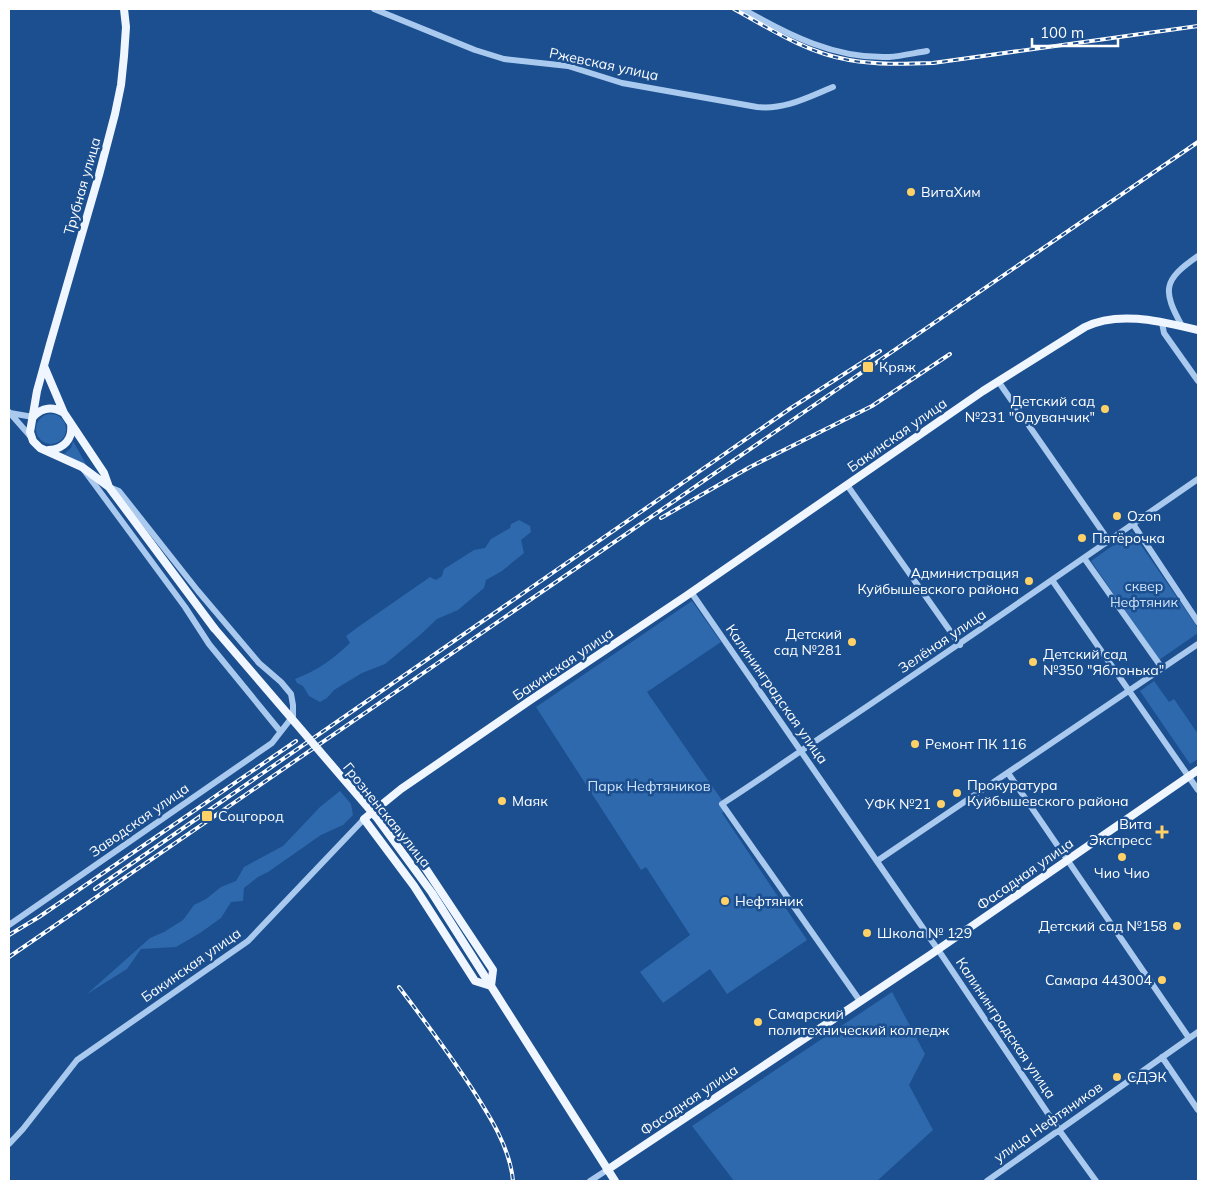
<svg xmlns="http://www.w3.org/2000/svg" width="1207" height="1190" viewBox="0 0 1207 1190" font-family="Mulish,sans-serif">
<rect width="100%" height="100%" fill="#1b4f8f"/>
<path fill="#2e69ad" d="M36 429a15 15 0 1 1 30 0a15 15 0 1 1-30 0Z
M73,441L87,466L64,454L71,448Z
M519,520L530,526L531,532L521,540L524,553L502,571L486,580L484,588L458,610L437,619L420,635L385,664L362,673L334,690L327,698L320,702L309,696L303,686L297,683L295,679C318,670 332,660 350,643L346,636L358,627L430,577L436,580L442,576L444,569L474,550L485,548L491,539L510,528L511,524Z
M1132,532L1198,628V633L1159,660L1091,561Z
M692,601L721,642L647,692L728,809L722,813L807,940L727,994L710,969L663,1003L640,972L690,935L646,867L641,870L536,707Z
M1154,681L1169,702L1174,699L1198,734V759L1190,764L1140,691Z
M340,791L351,804L353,815L343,825L321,835L268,872L258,877L244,888L243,901L231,902L221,918L200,933L176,947L141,949L127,969L87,994L150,938L164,932L183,920L194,905L206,899L221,887L236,881L244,867L283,846L320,807Z
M892,992L925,1054L909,1085L933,1130L877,1181H734L692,1126Z"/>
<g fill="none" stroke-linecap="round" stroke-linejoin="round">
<path stroke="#a9c9ee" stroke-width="6" d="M374,9L475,50L504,59L568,66L622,83L757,107C785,110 808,97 833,87
M743,9C788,35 835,59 889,57C902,56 914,53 927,51
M1162,323L1164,333L1198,381
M1182,326C1162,290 1163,280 1198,256
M998,381L1109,541
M9,412L31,437
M10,413L33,417
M84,470L185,607L209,644L280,731
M847,485L960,645
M1133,524L1198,622
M1084,558L1162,668
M1052,580L1198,790
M691,592L943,957L1059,1130L1096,1181
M1008,773L1189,1038
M877,861L1198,644
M9,925L272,743L293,716V705L291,694L281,682L259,663L198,591L119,491L109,487
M860,1001L722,804C758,781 793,756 829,732C953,649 1075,564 1198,479
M1162,1057L1198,1110
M9,1144L23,1129L77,1060L248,941L364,819
M590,1181L607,1170
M987,1181L1198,1032"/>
<path stroke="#f0f6ff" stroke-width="8" d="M124,9L126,27L124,56L121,85L115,114L99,175L50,344L37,391L30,432L33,441L40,448L82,467L109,487L214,628
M44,366L64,413L104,473L109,487
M33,417C42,407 53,406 64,413
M49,450C64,449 73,439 71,424
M380,807L422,863L493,970L491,986
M491,986L475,981L414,886L364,819L401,789L532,699L686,596L983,391L1085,327C1119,310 1163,322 1198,330
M491,986L615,1181
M607,1170L930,955L1198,770"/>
<defs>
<path id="rail" d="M734,9C770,29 807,53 849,60C877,65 905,64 933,63L1198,26
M661,518L750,467L872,406L950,354
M95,889L791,408L880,351
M9,935L39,917L296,741
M9,957L1198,142
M399,987C424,1020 448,1052 471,1087C489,1115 510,1147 513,1181"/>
</defs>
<use href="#rail" stroke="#fff" stroke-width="4"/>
<use href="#rail" stroke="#1b4f8f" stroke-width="2" stroke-dasharray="5.5" stroke-linecap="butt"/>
<path stroke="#f0f6ff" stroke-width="8" d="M214,628L377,818L432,893L491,986"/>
</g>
<g fill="#ffd166" stroke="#1b4f8f" stroke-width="2">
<circle cx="911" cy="192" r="5"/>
<rect x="862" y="361" width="12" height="12" rx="2.5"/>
<circle cx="1105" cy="409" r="5"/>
<circle cx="1117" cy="516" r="5"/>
<circle cx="1082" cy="538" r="5"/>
<circle cx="1029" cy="581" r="5"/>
<circle cx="852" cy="642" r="5"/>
<circle cx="1033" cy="662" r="5"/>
<circle cx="915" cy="744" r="5"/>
<circle cx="957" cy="793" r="5"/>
<circle cx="502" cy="801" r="5"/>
<circle cx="941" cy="804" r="5"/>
<rect x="201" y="810" width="12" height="12" rx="2.5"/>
<path d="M1159.5 824.5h5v5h5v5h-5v5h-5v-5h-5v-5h5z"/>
<circle cx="1122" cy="857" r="5"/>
<circle cx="725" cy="901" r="5"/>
<circle cx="1177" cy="926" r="5"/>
<circle cx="867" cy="933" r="5"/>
<circle cx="1162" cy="980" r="5"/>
<circle cx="758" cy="1022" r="5"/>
<circle cx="1117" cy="1077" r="5"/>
</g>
<g text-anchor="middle" stroke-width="5" stroke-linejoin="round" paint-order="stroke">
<g font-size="14" fill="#fff" stroke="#1b4f8f">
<text transform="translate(604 64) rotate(12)" y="5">Ржевская улица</text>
<text transform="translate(82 186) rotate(-74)" y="5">Трубная улица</text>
<text transform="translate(897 435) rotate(-35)" y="5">Бакинская улица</text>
<text transform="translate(942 641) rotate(-34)" y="5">Зелёная улица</text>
<text transform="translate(563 664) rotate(-34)" y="5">Бакинская улица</text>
<text transform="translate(777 694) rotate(55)" y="5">Калининградская улица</text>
<text transform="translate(387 815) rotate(51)" y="5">Грозненская улица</text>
<text transform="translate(139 820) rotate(-35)" y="5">Заводская улица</text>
<text transform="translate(1025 874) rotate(-35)" y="5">Фасадная улица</text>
<text transform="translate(191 965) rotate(-35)" y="5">Бакинская улица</text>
<text transform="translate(1006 1028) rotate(56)" y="5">Калининградская улица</text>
<text transform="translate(689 1100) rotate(-34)" y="5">Фасадная улица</text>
<text transform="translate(1048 1122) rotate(-35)" y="5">улица Нефтяников</text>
</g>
<g font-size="14" fill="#fff" stroke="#1b4f8f" text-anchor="start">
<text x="921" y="197">ВитаХим</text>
<text x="879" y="372">Кряж</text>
<text x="1095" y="406" text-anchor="end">Детский сад<tspan x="1095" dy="16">№231 "Одуванчик"</tspan></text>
<text x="1127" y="521">Ozon</text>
<text x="1092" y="543">Пятёрочка</text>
<text x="1019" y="578" text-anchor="end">Администрация<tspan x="1019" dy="16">Куйбышевского района</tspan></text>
<text x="842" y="639" text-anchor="end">Детский<tspan x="842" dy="16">сад №281</tspan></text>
<text x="1043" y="659">Детский сад<tspan x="1043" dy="16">№350 "Яблонька"</tspan></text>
<text x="925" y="749">Ремонт ПК 116</text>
<text x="967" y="790">Прокуратура<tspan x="967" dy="16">Куйбышевского района</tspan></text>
<text x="512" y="806">Маяк</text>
<text x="931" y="809" text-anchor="end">УФК №21</text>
<text x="218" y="821">Соцгород</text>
<text x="1152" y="829" text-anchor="end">Вита<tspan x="1152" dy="16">Экспресс</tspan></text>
<text x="1122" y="878" text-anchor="middle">Чио Чио</text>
<text x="735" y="906">Нефтяник</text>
<text x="1167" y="931" text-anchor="end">Детский сад №158</text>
<text x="877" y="938">Школа № 129</text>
<text x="1152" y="985" text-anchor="end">Самара 443004</text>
<text x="768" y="1019">Самарский<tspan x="768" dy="16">политехнический колледж</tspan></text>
<text x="1127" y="1082">СДЭК</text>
</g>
<g font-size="14" fill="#cfe3fa" stroke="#1b4f8f">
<text x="1144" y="591">сквер<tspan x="1144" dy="16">Нефтяник</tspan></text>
<text x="649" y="791">Парк Нефтяников</text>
</g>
</g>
<rect width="1207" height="1190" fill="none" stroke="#ffffff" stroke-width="20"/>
<path d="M1032 38v8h86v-8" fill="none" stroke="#ffffff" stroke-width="2.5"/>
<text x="1040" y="38" font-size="15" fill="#ffffff" stroke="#1b4f8f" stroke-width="4" paint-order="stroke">100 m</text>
</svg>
